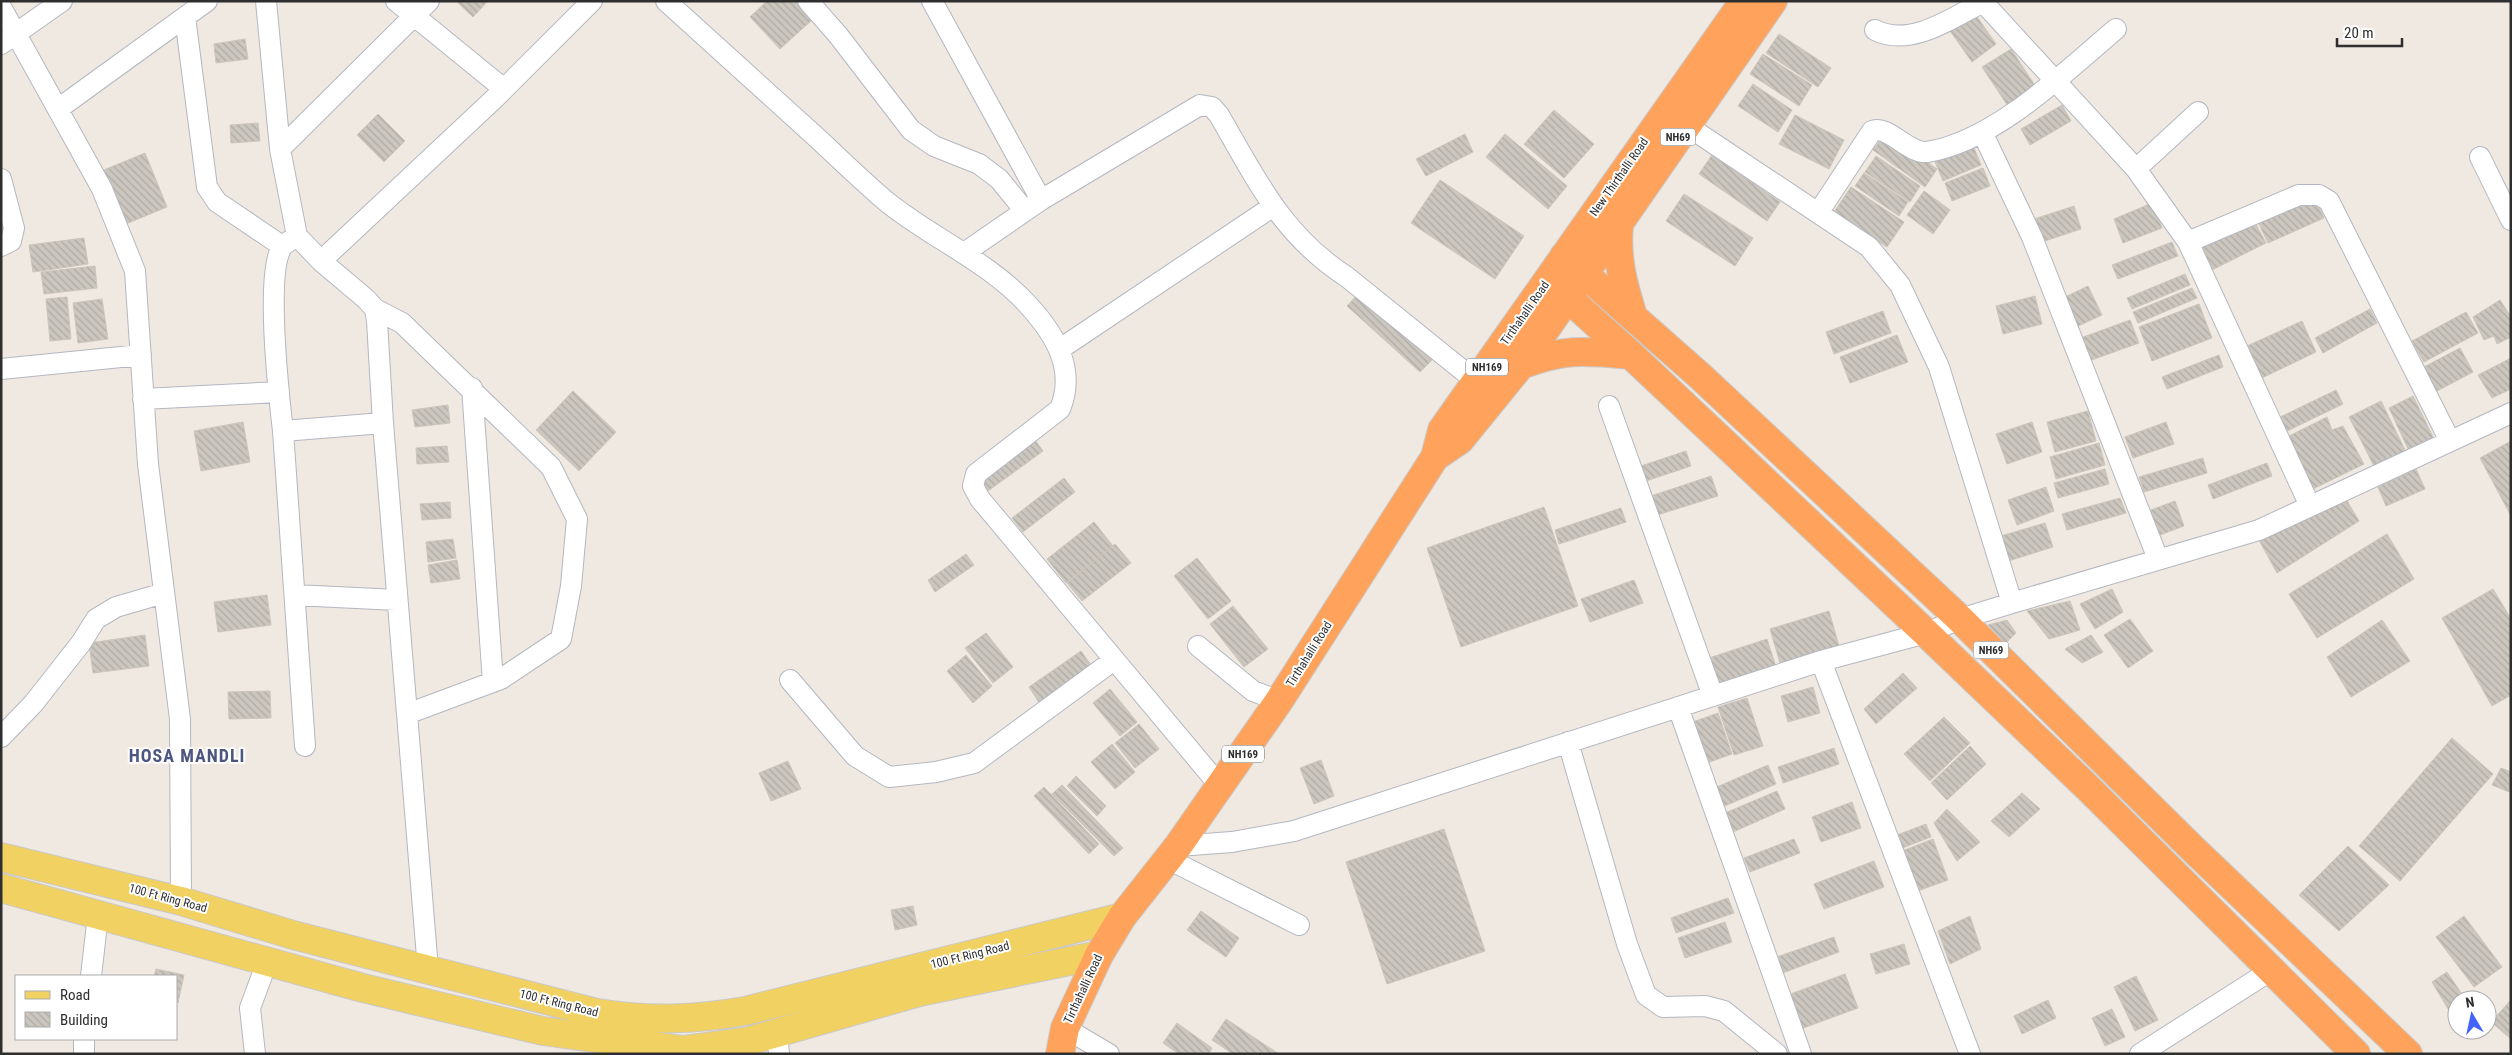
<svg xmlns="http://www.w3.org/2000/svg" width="2512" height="1055" viewBox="0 0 2512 1055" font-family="'Roboto Condensed',sans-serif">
<defs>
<pattern id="building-back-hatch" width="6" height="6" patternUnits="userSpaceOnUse" patternTransform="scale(1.25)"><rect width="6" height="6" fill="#cbc7bf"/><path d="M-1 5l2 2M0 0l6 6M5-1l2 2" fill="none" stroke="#afaba4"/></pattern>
</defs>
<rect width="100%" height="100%" fill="#efe9e1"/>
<path fill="url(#building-back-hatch)" stroke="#cbc5ba" d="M456,1H488L473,17Z
M767,1H795L812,20L780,49L750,17Z
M1973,11L1996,44L1972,62L1948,28Z
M1779,34L1831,68L1818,87L1766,53Z
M245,39L248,59L216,63L214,44Z
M2011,49L2036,87L2008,106L1982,67Z
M1763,54L1812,85L1799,106L1750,74Z
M1753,84L1792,110L1778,132L1738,106Z
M2062,105L2071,121L2030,145L2021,129Z
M1554,110L1594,144L1564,178L1524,144Z
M378,114L405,141L384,162L357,135Z
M1795,115L1844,140L1829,169L1779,144Z
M258,123L260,141L231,143L230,125Z
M1886,133L1937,169L1925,187L1873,150Z
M1465,134L1473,152L1426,176L1416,159Z
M1505,134L1567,186L1548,209L1486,157Z
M1972,143L1981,165L1943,181L1934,159Z
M145,153L167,207L121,226L99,172Z
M1712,155L1780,202L1767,221L1699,174Z
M1876,156L1920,186L1910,202L1865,172Z
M1983,168L1990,186L1952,201L1945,183Z
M1864,173L1908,202L1899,216L1855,186Z
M1440,180L1524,236L1495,279L1411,223Z
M1851,187L1904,222L1887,247L1834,212Z
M1924,191L1950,210L1933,234L1907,215Z
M1684,194L1753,238L1735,266L1666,221Z
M2314,196L2324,218L2268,243L2258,222Z
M2152,203L2162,228L2123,243L2114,219Z
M2074,206L2081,229L2039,243L2031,220Z
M2251,215L2266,243L2210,271L2196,243Z
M84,238L88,264L33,272L29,245Z
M2172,242L2178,256L2118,279L2112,265Z
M95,266L97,288L44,294L41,272Z
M2185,274L2190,285L2132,309L2127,298Z
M2088,286L2102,315L2074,328L2061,299Z
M2192,288L2197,298L2138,323L2133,312Z
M1359,293L1432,360L1420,372L1347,306Z
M2035,296L2042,324L2003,334L1996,306Z
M67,297L71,339L50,341L46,299Z
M102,299L108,339L78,343L73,303Z
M2500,300L2509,314L2511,313V337L2497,344L2494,336L2484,340L2473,317Z
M2199,304L2212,338L2152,361L2139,327Z
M2370,309L2377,323L2323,353L2315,338Z
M1883,311L1891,333L1834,354L1826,332Z
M2466,312L2478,333L2424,362L2412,341Z
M2130,320L2139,343L2086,362L2078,339Z
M2302,321L2316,352L2262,378L2247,346Z
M1897,335L1908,362L1850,383L1840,357Z
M2460,348L2473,372L2437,391L2424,367Z
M2219,355L2223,367L2167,389L2162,377Z
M2511,358V389L2492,398L2478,375Z
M2336,390L2343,404L2281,434L2274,420Z
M573,391L616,432L579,471L536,430Z
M2413,396L2435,441L2410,453L2389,408Z
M2381,401L2407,454L2376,470L2349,417Z
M448,405L450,423L415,427L412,410Z
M2088,411L2096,441L2055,452L2047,422Z
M2327,417L2332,430L2343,426L2364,464L2311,490L2287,437Z
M243,422L250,462L201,471L194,431Z
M2032,422L2042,452L2007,464L1996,434Z
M2166,422L2174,444L2133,458L2125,437Z
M1032,436L1043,451L988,491L977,476Z
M2511,441V516L2480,458Z
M2099,443L2105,465L2056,479L2050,457Z
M447,446L449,462L417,464L416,448Z
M1686,451L1691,466L1640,483L1635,468Z
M2203,458L2207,473L2144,492L2139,477Z
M2267,463L2272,476L2213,499L2208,485Z
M2105,469L2109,484L2058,498L2054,483Z
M2416,469L2425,489L2386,506L2378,487Z
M1711,476L1718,496L1654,516L1648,497Z
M1064,478L1075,492L1023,532L1012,518Z
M2046,487L2054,511L2017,525L2008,500Z
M2120,498L2126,513L2067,530L2062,514Z
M2346,499L2359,521L2277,573L2259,540Z
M2175,501L2184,526L2152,538L2143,513Z
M450,502L451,518L422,520L420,504Z
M1544,507L1578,606L1461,647L1427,548Z
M1621,508L1626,522L1559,544L1555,530Z
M1094,522L1113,546L1066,583L1047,559Z
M2045,523L2053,547L2002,563L1994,538Z
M2387,534L2414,579L2317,638L2289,594Z
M453,539L456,558L428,562L426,542Z
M1115,544L1131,563L1082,601L1067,583Z
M966,554L974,565L935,592L928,580Z
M1197,558L1231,601L1208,619L1174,576Z
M457,560L460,579L431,583L428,565Z
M1634,580L1643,603L1590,622L1581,599Z
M2112,589L2123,612L2095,629L2080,604Z
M2493,589L2511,619V695L2492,706L2442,618Z
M267,595L271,625L218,632L214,602Z
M2070,601L2080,630L2049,639L2027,611Z
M1233,606L1268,649L1244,667L1210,624Z
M1829,611L1839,646L1780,663L1770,629Z
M2130,619L2153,651L2128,668L2104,635Z
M2007,620L2016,633L2004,645L1988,625Z
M2382,620L2410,661L2351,697L2327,657Z
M986,633L1013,667L993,683L965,648Z
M145,635L149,666L93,673L89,643Z
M2091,635L2103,652L2082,663L2065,649Z
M1767,639L1776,667L1719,686L1709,658Z
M1081,651L1093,668L1040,704L1029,687Z
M966,655L992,686L973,703L947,671Z
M1903,673L1917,688L1876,724L1864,709Z
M1813,687L1820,713L1788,722L1781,696Z
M1110,689L1137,722L1120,736L1093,703Z
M270,691L271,718L229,719L228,692Z
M1747,698L1763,746L1734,755L1718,707Z
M1718,713L1732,754L1707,763L1693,722Z
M1944,717L1970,743L1930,781L1904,754Z
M1139,724L1159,749L1135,768L1115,743Z
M2452,738L2493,774L2400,881L2359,846Z
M1112,744L1135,772L1115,789L1091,762Z
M1970,746L1986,764L1947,800L1931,783Z
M1834,748L1839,764L1783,783L1778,767Z
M1321,760L1334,796L1314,804L1300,768Z
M788,761L801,789L771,801L759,773Z
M1768,765L1776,784L1720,808L1712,789Z
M2501,768L2511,772L2509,792L2492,785Z
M1076,776L1106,806L1097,816L1067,786Z
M1062,785L1123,848L1114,856L1052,794Z
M1044,787L1099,844L1089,854L1034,796Z
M1777,791L1785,809L1733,832L1725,813Z
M2022,793L2040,809L2009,837L1991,821Z
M1852,802L1861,828L1821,842L1812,817Z
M1947,809L1980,842L1957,861L1934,823Z
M1926,824L1931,837L1897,850L1892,837Z
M1444,829L1485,951L1387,984L1346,862Z
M1794,839L1800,853L1750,872L1744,858Z
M1933,839L1948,880L1912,893L1897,853Z
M2348,846L2389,885L2339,931L2299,895Z
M1874,861L1884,887L1824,909L1814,884Z
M1728,898L1734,913L1676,933L1671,918Z
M913,906L917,925L895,930L891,910Z
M1201,911L1239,938L1226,957L1187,930Z
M1970,916L1981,949L1950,964L1938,931Z
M2464,916L2502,967L2474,987L2436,937Z
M1725,922L1732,942L1685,958L1678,938Z
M1834,937L1839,952L1780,974L1774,958Z
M1904,944L1910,964L1876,974L1870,954Z
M156,969L184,975L178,1003L176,976H154Z
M2447,972L2466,1000H2457V1024L2432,982Z
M1845,974L1858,1008L1798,1030L1785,996Z
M2136,976L2158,1020L2135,1031L2114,987Z
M2048,1000L2056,1018L2022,1034L2014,1016Z
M2510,1001L2511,1002V1039L2491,1022Z
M2112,1009L2125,1037L2105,1046L2092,1018Z
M1226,1019L1279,1054H1233L1212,1040Z
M1177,1023L1212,1048L1209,1054H1179L1163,1043Z"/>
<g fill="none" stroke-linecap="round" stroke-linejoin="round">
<defs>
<path id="street" d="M266,1L280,149L297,236L321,261L366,299L375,309L377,321L383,423L428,969
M396,1L504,89
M666,1C716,46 765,91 815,136C839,158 862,181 887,202C933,239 990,262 1030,307C1056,336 1076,370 1060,409L976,474L973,486L980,499L1220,786
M808,1L838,35L911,130L934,146L979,164L999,179L1025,211
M932,1L1041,200
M1982,1L2136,169L2188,242L2310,506
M1,7L102,189L135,271L148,464L180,719L181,901
M185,17L207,187L217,202L282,246
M1875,30C1910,48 1952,18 1983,2
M1,44L62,1
M58,109L207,1
M1686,125L1869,247L1900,285L1939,367L2012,603
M1983,134L2032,237L2158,559
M280,149L429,1
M2480,157L2511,220
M2136,169L2198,112
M1,179L14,228L11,241L1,246
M1818,213L1872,131C1888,124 1908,154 1927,152C1994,142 2065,72 2116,29
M297,236C293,239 285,243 282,247C265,273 279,397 283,431L305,746
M2188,242L2299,195H2319L2329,201L2450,441
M964,253L1041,200L1200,105L1212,107L1219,115C1256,179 1282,235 1347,277L1477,382
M321,261L494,99L592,1
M375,309L402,323L551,467L577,519L571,586L561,639L501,679L407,714
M1060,349L1272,207
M1,369L141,355
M472,388L493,682
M143,399L279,392
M1609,406L1713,696
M283,431L383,423
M295,595L397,600
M1198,646L1253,691L1279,701
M1821,661L1970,1054
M790,680L855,756L889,777L936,772L974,763L1114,660
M1678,707L1801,1054
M1,737L33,704L81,643L96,619L116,607L164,593
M1568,742L1627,944L1646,995L1663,1007L1705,1006L1724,1011L1777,1054
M1178,846L1232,842L1294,831L1821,661L1926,633L1960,619L2012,603L2259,530L2511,413
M1168,859L1299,925
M91,976L98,915
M1065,1028L1109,1054
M777,1033L779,1054
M84,1039V1054
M255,1054L250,1008L267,962
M2140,1054L2270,971"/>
<path id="primary" d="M1,857L181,901L293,935L597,1013C649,1021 694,1020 745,1011L1122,917
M1,888L363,988L543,1031L683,1050L749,1041L919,992L1099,955"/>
<path id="highway" d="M1619,225C1616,259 1623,284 1633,316
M1564,256L1700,376L1960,619L2193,849L2408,1054
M1548,280L1631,355L1926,633L2088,788L2356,1054
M1521,365C1566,348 1585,351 1631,355
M1435,457L1460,440L1521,365L1773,1
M1060,1054L1065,1028L1099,955L1122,917L1178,846L1279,701L1435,457L1442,430L1744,1"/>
</defs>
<use href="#street" stroke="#b4b7c1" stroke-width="22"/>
<use href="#primary" stroke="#c9c9c9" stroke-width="30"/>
<use href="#highway" stroke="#c9c9c9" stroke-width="30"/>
<use href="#street" stroke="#fff" stroke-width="20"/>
<use href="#primary" stroke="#f2d163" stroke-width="28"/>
<use href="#highway" stroke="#ffa35c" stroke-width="28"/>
</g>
<g text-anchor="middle" stroke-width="4" stroke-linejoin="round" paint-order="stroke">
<g fill="#fff" stroke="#6d6d6d" stroke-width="1">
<rect x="1660.5" y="128.5" width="35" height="17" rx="4"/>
<rect x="1466" y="358.5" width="42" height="17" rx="4"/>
<rect x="1973.5" y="641.5" width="35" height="17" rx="4"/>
<rect x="1222" y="745.5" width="42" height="17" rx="4"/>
</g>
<g font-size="11" font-weight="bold" fill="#2e2e2e">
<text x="1678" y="141">NH69</text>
<text x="1487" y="371">NH169</text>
<text x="1991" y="654">NH69</text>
<text x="1243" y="758">NH169</text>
</g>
<g font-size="12" fill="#2e2e2e" stroke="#fff">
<text transform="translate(1619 177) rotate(-55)" y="4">New Thirthalli Road</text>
<text transform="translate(1525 313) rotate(-55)" y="4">Tirthahalli Road</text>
<text transform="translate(1309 654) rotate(-58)" y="4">Tirthahalli Road</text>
<text transform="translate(168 898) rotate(15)" y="4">100 Ft Ring Road</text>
<text transform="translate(970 955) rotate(-14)" y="4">100 Ft Ring Road</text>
<text transform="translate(1083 989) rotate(-65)" y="4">Tirthahalli Road</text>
<text transform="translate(559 1003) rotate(14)" y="4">100 Ft Ring Road</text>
</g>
<g font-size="18" font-weight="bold" letter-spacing="1" fill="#4d5680" stroke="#fff">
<text x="187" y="762">HOSA MANDLI</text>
</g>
</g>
<rect width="2512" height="1055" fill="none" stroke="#2e2e2e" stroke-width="5"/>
<rect x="15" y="975" width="162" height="65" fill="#ffffff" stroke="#ababab"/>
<rect x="25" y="991" width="25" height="8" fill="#f2d163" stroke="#ababab"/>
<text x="60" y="1000" font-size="15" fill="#2e2e2e">Road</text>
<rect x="25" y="1012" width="25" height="15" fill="url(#building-back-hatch)" stroke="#ababab"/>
<text x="60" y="1025" font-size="15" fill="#2e2e2e">Building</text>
<g transform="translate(2472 1015) rotate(351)"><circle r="24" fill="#ffffff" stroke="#ababab"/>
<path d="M0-4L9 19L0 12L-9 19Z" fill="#4264fb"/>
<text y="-8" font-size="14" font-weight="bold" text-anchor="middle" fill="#2e2e2e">N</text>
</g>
<path d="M2337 38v8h65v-8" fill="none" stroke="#2e2e2e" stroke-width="2.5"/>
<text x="2344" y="38" font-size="15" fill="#2e2e2e" stroke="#ffffff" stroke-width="4" paint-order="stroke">20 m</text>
</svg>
